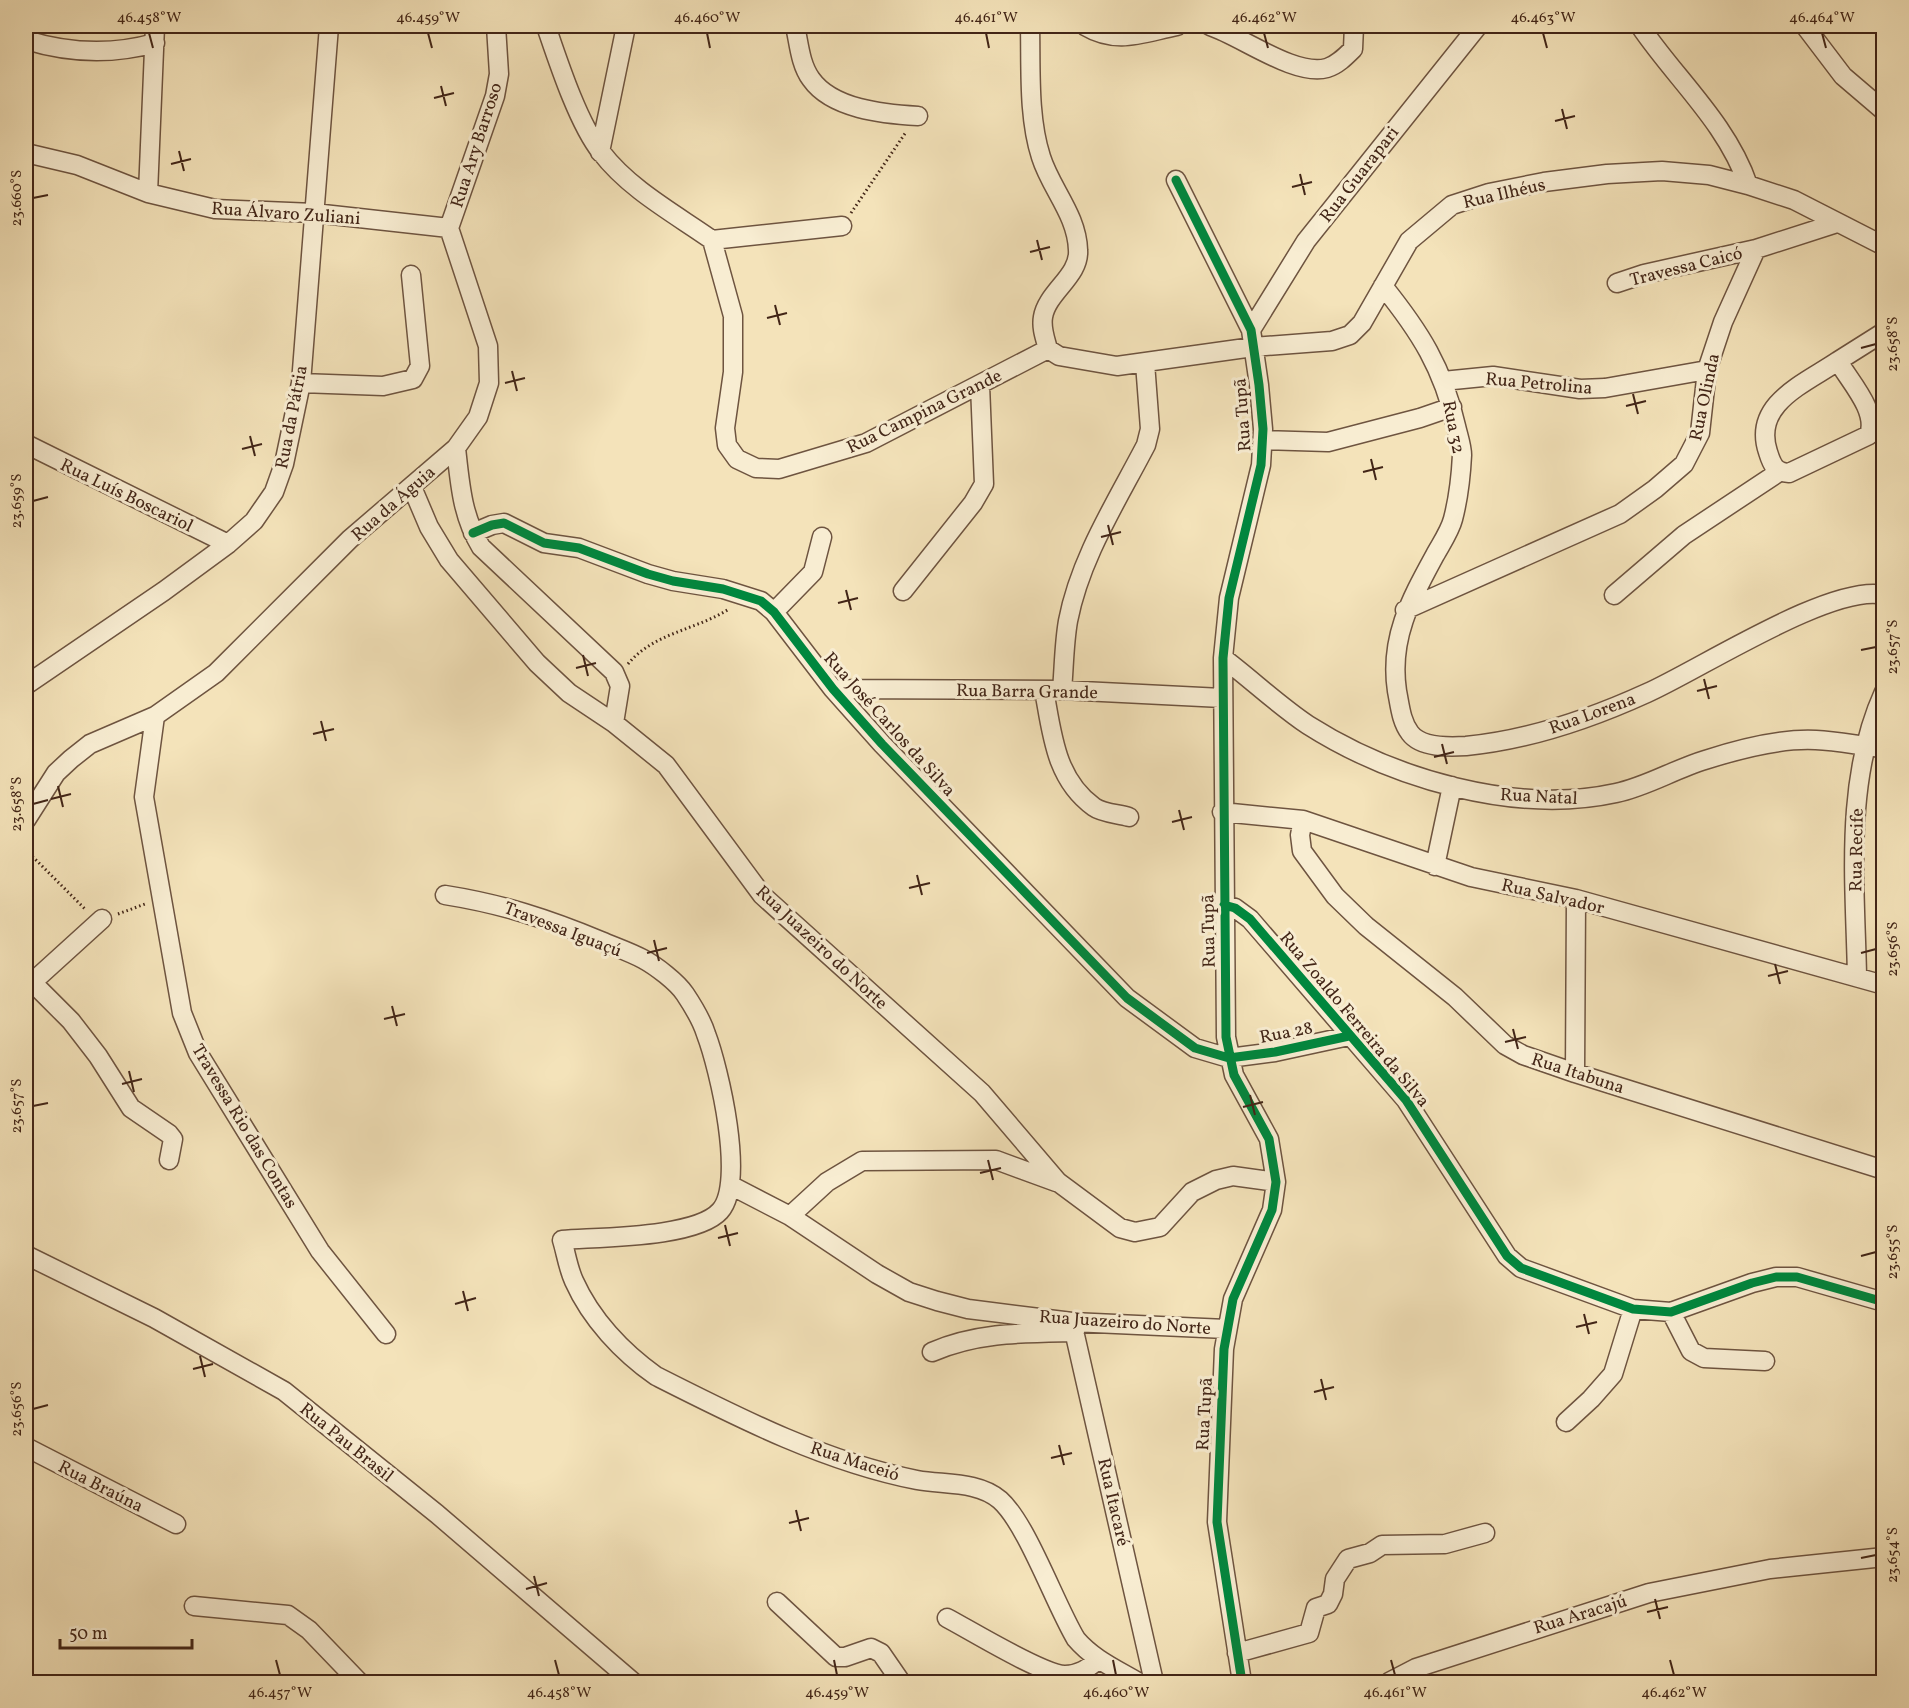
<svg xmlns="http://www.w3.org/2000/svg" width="1909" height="1708" viewBox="0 0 1909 1708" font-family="Vollkorn,serif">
<rect width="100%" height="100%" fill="#f4e3ba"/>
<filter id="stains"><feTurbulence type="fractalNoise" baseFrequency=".00333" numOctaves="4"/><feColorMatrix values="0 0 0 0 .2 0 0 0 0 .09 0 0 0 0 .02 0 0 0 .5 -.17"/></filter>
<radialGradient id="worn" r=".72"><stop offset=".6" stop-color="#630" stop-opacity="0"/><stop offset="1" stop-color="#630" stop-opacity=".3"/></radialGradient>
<path fill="#9f886c" stroke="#422517" stroke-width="1.5" d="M1884,882V946H1881Z"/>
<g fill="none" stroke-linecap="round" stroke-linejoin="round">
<defs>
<path id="minor" d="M546,26C558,61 578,123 601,152C629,189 675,214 712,240L842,226
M795,26C799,43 800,64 811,79C832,109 883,114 918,116
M1030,26C1031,68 1028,117 1041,157C1051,189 1077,215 1078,250C1080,276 1047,292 1043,317C1041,328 1045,338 1048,349L1059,356L1117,366L1253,347L1332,341L1350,335L1362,323L1409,241L1452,205L1489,193L1544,182L1607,174L1662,171L1709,175L1748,185L1794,200L1884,246
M1085,26C1117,45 1142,33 1177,26
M1210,26C1241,36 1295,77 1327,68C1337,65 1345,57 1353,49L1354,26
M1640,26C1675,78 1727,123 1748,185
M1805,26L1843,76L1884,111
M26,40C68,53 112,55 155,43
M600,152L626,26
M26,153L77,165L148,193L215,209L314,213L449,228
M1176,180L1251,330L1259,385L1263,429L1261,465L1229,598L1223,658L1226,1037L1234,1075L1269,1139L1276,1182L1272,1210L1233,1299L1224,1349L1217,1522L1242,1682
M148,193L155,26
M449,228L495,96L499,74L496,26
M712,240L733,316V372L725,428L727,445L737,459L756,468L779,469L866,443L1048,349
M1617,283L1644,274L1756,249
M1383,286C1420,332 1443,368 1456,426C1458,435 1462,446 1462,455C1461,475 1458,500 1453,519C1450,531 1441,544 1435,555C1411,599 1389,638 1397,691C1400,706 1401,721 1410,733C1421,748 1450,747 1466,746C1529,740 1590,719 1647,693C1699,670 1832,583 1884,595
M1251,330L1306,241L1478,26
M1838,361C1850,382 1878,411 1869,435L1789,473C1775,472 1772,465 1768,452C1752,404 1804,384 1838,361L1884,332
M1443,381L1493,376L1580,389L1605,388L1707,370
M301,383L383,386L413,379L420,366L411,275
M1262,440L1328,442L1420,418L1452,407
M26,444L228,544
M456,448C460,484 462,516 481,547L614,672L620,686L614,723
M412,487L429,527L449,560L537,663L569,693L614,723L666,765L762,895L982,1093L1058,1182L1120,1228L1135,1232L1160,1227L1192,1192L1216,1180L1233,1176L1276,1182
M473,533L492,525L504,523L544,543L579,548L648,574L673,581L723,589L761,601L774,612L833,689L882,744L1127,998L1195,1048L1229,1058L1275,1052L1349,1036
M903,591L973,503L984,484L980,385
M1614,595L1684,535L1779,472
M1405,610L1620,514L1655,489L1684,464L1700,433L1707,370L1723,322L1756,249L1837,223
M774,612L813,572L822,537
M1223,658C1251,679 1278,705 1308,725C1393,779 1516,815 1616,793C1646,787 1675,769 1705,760C1739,749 1780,738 1816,740C1839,741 1861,746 1884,748
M26,685L164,591L228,544L254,521L274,492L284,464L301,383L329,26
M833,689L1062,690L1222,698
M1044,690C1052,733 1055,779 1094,807C1102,813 1119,814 1129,817
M1062,690C1064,668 1064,644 1068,621C1080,558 1117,501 1146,445L1150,429L1145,363
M155,716L144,797L182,1013L198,1053L320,1251L386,1334
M1222,812L1303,820L1471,877L1576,899L1884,985
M26,820L56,773L71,759L90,744L155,716L216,673L350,539L456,448L478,417L489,383L488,346L449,228
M1303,820L1300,835L1302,851L1335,896L1366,926L1455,997L1505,1045L1523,1055L1575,1073L1884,1170
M1435,866L1452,786
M445,895C502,904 548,919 601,941C615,947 630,952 643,959C656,966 677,982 685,994C693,1006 702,1021 706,1034C719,1068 746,1183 720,1211C696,1238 599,1237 562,1240C566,1253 568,1268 574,1281C591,1319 622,1352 656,1376C739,1418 825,1462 917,1480C944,1485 978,1481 1000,1500C1027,1524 1055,1604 1076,1639C1093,1659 1116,1669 1138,1682
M1224,905L1235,908L1250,919L1406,1100L1507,1256L1521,1268L1633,1309L1671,1312L1752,1283L1776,1277H1797L1884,1302
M1857,975C1855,881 1844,780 1884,692
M32,982L71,1021L98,1056L131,1108L169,1134L173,1139L169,1160
M26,988L102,919
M1575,1073L1576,899
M732,1186L790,1216L877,1274L909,1292L937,1301L968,1309L1072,1322L1226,1329
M790,1216L827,1182L862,1161L996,1160L1056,1182
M26,1255L154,1318L284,1391L437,1514L633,1682
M1671,1312L1691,1351L1704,1358L1765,1361
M1072,1322L1154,1682
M932,1352C978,1332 1025,1333 1075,1332
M1566,1422L1591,1399L1613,1374L1633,1309
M26,1447L176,1524
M777,1602L836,1657H845L871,1648L881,1653L901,1682
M194,1606L288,1615L309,1630L359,1682
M947,1618C970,1630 1043,1675 1065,1675C1080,1675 1088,1668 1098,1660
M1237,1653L1309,1633L1316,1608L1328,1604L1333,1594L1335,1579L1348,1559L1370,1553L1382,1545L1445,1544L1485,1533
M1389,1682L1416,1668L1649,1593L1770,1569L1884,1557"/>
</defs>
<use href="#minor" stroke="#6e5440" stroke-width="21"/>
<path stroke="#422517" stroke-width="3" stroke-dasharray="1.5 3" stroke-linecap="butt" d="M851,213L906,132
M628,664C653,633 696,630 729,609
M26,768L33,775
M26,850L86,910
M118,914L145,904"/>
<use href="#minor" stroke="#f8edd2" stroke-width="18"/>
<defs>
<path id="cycleway" d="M1176,180L1251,330L1259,385L1263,429L1261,465L1229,598L1223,658L1226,1037L1234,1075L1269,1139L1276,1182L1272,1210L1233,1299L1224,1349L1217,1522L1242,1682
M473,533L492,525L504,523L544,543L579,548L648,574L673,581L723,589L761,601L774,612L833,689L882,744L1127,998L1195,1048L1229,1058L1275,1052L1349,1036
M1224,905L1235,908L1250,919L1406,1100L1507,1256L1521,1268L1633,1309L1671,1312L1752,1283L1776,1277H1797L1884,1302"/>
</defs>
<use href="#cycleway" stroke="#f8edd2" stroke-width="13"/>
<use href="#cycleway" stroke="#00873e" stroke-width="9"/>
</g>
<path fill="none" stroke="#422517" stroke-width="2" d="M149,33L153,48M428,33L432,48M707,33L710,48M986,33L989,48M1264,33L1268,48M1543,33L1547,48M1822,33L1826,48M441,86L446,106M434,98L454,93M1562,109L1567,129M1555,121L1575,116M179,151L184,171M171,164L191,159M1300,174L1305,195M1292,187L1312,182M33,198L48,195M1037,240L1042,260M1030,252L1050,247M775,305L780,325M767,318L787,313M1861,348L1876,344M512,371L517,391M505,383L525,378M1633,394L1638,414M1626,406L1646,401M250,436L255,456M242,449L262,444M1371,459L1376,480M1363,472L1383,467M33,501L48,497M1108,525L1113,545M1101,537L1121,532M846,590L851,610M838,603L858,598M1861,650L1876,647M583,655L588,676M576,668L596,663M1704,679L1709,699M1697,691L1717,686M321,721L326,741M313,734L334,729M1442,744L1447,764M1434,757L1454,752M58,786L63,807M51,799L71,794M33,804L48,800M1179,810L1184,830M1172,822L1192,817M917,875L922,895M909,888L930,883M654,940L659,961M647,953L667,948M1861,953L1876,949M1775,964L1780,984M1768,976L1788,971M392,1006L397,1026M384,1019L405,1014M1513,1029L1518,1049M1505,1042L1526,1037M129,1071L134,1092M122,1084L142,1079M1250,1095L1255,1115M33,1106L48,1103M1243,1107L1263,1102M988,1160L993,1180M980,1173L1001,1168M725,1225L730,1246M718,1238L738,1233M1861,1256L1876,1252M463,1291L468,1311M455,1304L476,1298M1584,1314L1589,1334M1576,1327L1597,1322M200,1356L205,1377M193,1369L213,1364M1321,1379L1326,1400M1314,1392L1334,1387M33,1409L48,1405M1059,1445L1064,1465M1051,1458L1072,1453M796,1510L801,1531M789,1523L809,1518M1861,1558L1876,1555M534,1576L539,1596M526,1589L547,1583M1655,1599L1660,1619M1647,1612L1668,1607M276,1660L280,1675M555,1660L559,1675M834,1660L837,1675M1113,1660L1116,1675M1391,1660L1395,1675M1670,1660L1674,1675"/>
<g text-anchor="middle" stroke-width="6" stroke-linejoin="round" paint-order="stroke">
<g font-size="18" fill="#422517" stroke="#f8edd2">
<text transform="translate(476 145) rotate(-72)" y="6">Rua Ary Barroso</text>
<text transform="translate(1359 174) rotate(-52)" y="6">Rua Guarapari</text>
<text transform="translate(1504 193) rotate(-13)" y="6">Rua Ilhéus</text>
<text transform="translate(286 213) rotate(4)" y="6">Rua Álvaro Zuliani</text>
<text transform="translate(1686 266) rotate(-14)" y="6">Travessa Caicó</text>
<text transform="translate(1539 383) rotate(5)" y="6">Rua Petrolina</text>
<text transform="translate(1704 397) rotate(-78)" y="6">Rua Olinda</text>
<text transform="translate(924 411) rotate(-26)" y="6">Rua Campina Grande</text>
<text transform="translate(1242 415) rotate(-94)" y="6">Rua Tupã</text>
<text transform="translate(291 417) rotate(-79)" y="6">Rua da Pátria</text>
<text transform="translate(1454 427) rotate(79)" y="6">Rua 32</text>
<text transform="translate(127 495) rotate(26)" y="6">Rua Luís Boscariol</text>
<text transform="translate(393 503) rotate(-41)" y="6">Rua da Águia</text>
<text transform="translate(1027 691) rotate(1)" y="6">Rua Barra Grande</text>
<text transform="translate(1592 713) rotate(-20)" y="6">Rua Lorena</text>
<text transform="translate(890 724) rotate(48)" y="6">Rua José Carlos da Silva</text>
<text transform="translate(1539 796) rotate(3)" y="6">Rua Natal</text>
<text transform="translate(1856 850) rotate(-89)" y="6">Rua Recife</text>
<text transform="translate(1553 896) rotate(13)" y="6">Rua Salvador</text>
<text transform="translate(563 929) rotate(21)" y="6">Travessa Iguaçú</text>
<text transform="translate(1208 931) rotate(-91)" y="6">Rua Tupã</text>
<text transform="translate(822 947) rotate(43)" y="6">Rua Juazeiro do Norte</text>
<text transform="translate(1355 1019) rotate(50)" y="6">Rua Zoaldo Ferreira da Silva</text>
<text transform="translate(1286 1032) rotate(-11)" y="6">Rua 28</text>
<text transform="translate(1578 1073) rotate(18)" y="6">Rua Itabuna</text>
<text transform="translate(245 1126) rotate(59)" y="6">Travessa Rio das Contas</text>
<text transform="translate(1125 1322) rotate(4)" y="6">Rua Juazeiro do Norte</text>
<text transform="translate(1204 1414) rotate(-87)" y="6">Rua Tupã</text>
<text transform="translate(347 1442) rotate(39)" y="6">Rua Pau Brasil</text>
<text transform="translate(855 1461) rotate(18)" y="6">Rua Maceió</text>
<text transform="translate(101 1486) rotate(27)" y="6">Rua Braúna</text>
<text transform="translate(1114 1502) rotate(77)" y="6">Rua Itacaré</text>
<text transform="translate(1580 1614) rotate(-17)" y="6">Rua Aracajú</text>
</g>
</g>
<rect width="1909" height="1708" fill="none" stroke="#f4e3ba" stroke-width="66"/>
<path d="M60 1639v9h132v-9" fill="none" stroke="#422517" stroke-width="3"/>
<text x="69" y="1639" font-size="18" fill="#422517" stroke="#f8edd2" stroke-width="4.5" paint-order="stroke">50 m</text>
<rect x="33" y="33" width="1843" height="1642" fill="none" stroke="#422517" stroke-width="2"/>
<g font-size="15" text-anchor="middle" fill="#422517">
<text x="149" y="22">46.458°W</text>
<text x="428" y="22">46.459°W</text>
<text x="707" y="22">46.460°W</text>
<text x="986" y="22">46.461°W</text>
<text x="1264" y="22">46.462°W</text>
<text x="1543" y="22">46.463°W</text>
<text x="1822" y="22">46.464°W</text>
<text transform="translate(16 198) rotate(-90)" y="5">23.660°S</text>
<text transform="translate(1892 344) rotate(-90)" y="5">23.658°S</text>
<text transform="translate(16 501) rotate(-90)" y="5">23.659°S</text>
<text transform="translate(1892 647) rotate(-90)" y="5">23.657°S</text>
<text transform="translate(16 804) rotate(-90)" y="5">23.658°S</text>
<text transform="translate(1892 949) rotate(-90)" y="5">23.656°S</text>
<text transform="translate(16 1106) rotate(-90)" y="5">23.657°S</text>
<text transform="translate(1892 1252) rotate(-90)" y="5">23.655°S</text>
<text transform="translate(16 1409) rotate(-90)" y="5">23.656°S</text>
<text transform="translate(1892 1555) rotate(-90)" y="5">23.654°S</text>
<text x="280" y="1697">46.457°W</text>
<text x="559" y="1697">46.458°W</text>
<text x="837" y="1697">46.459°W</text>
<text x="1116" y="1697">46.460°W</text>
<text x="1395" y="1697">46.461°W</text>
<text x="1674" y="1697">46.462°W</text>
</g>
<rect width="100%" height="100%" filter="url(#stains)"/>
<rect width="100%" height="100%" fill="url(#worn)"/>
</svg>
